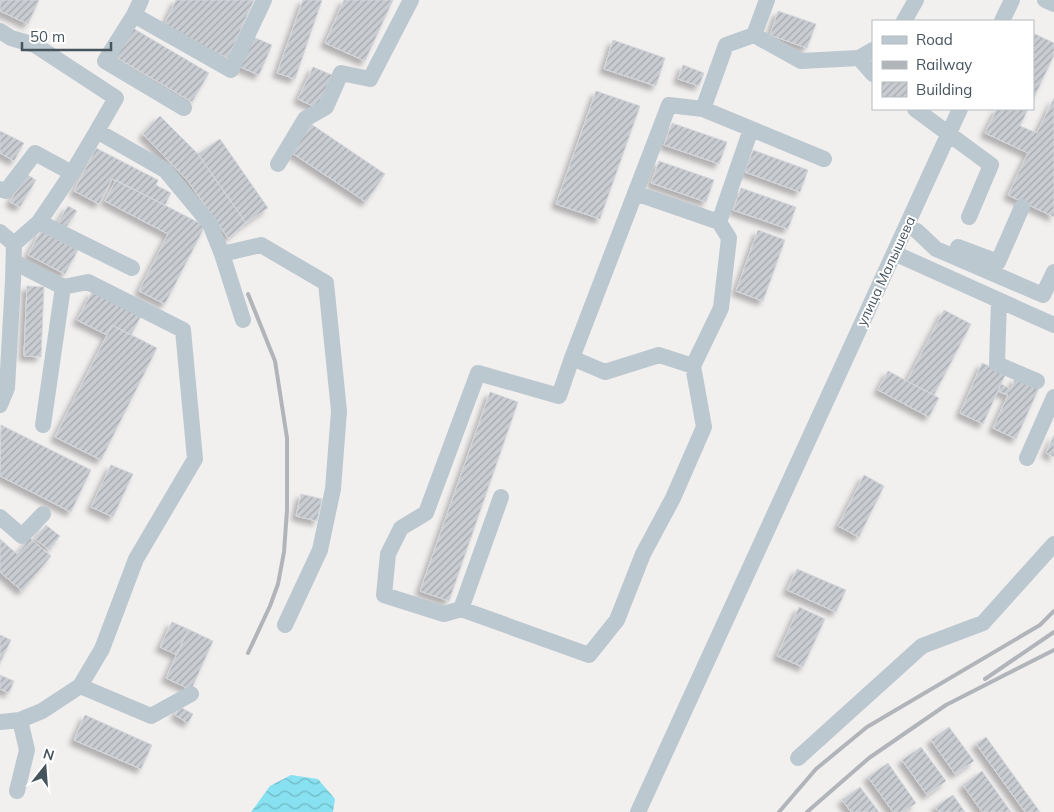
<svg xmlns="http://www.w3.org/2000/svg" width="1054" height="812" viewBox="0 0 1054 812" font-family="Mulish,sans-serif">
<defs>
<pattern id="water-waves" width="16" height="10" patternUnits="userSpaceOnUse" patternTransform="scale(1.25)"><rect width="16" height="10" fill="#87e1f0"/><path d="M0 5q4-4 8 0t8 0" fill="none" stroke="#70b9c6"/></pattern>
<pattern id="building-hatch" width="6" height="6" patternUnits="userSpaceOnUse" patternTransform="scale(1.25)"><rect width="6" height="6" fill="#c9cdd2"/><path d="M-1 1l2-2M0 6l6-6M5 7l2-2" fill="none" stroke="#a5a9ae"/></pattern>
<filter id="shadow"><feDropShadow dx="-4.5" dy="4.5" stdDeviation="2.5" flood-color="#0004"/></filter>
</defs>
<rect width="100%" height="100%" fill="#f2efef"/>
<path fill="url(#water-waves)" d="M291,775L318,779L335,799L333,812H251L270,786Z"/>
<path fill="url(#building-hatch)" stroke="#d3d6db" filter="url(#shadow)" d="M0,0H39L28,24L0,11Z
M176,0H254L228,58L163,28Z
M303,0H322L295,79L277,73Z
M344,0H393L365,61L325,43Z
M778,11L816,24L807,48L770,35Z
M131,27L209,73L192,102L114,56Z
M1033,33L1054,43V55L1033,100Z
M251,36L272,45L259,75L238,66Z
M613,40L665,58L656,86L604,69Z
M683,65L704,73L699,86L678,79Z
M313,67L332,75L317,108L298,99Z
M596,91L640,106L600,219L556,204Z
M1054,98V217L1008,195L1028,153L985,133L997,109H1028L1020,126L1037,133Z
M160,116L198,154L246,223L228,238L188,181L143,134Z
M672,123L727,142L719,164L664,145Z
M311,124L385,174L366,202L292,153Z
M0,131L24,143L14,161L0,153Z
M220,139L268,208L246,223L198,154Z
M96,148L158,180L156,185L171,193L165,205L112,179L99,204L74,191Z
M753,150L808,170L800,192L745,172Z
M659,161L714,180L706,202L651,183Z
M26,174L36,180L20,207L10,202Z
M116,180L205,226L165,304L139,291L168,234L105,201Z
M741,188L796,207L788,229L733,210Z
M68,206L77,211L65,229L57,224Z
M758,230L785,240L763,301L736,291Z
M41,231L78,250L65,274L28,255Z
M27,286L44,287L41,357L24,356Z
M92,292L141,316L131,335L112,325L107,335L77,320Z
M944,310L971,324L934,395L907,381Z
M112,325L157,348L101,460L55,437Z
M982,363L1006,373L983,424L960,413Z
M888,371L939,398L929,417L878,390Z
M1015,378L1039,388L1016,439L993,428L1008,395L998,391L1001,384L1011,389Z
M490,392L518,402L449,601L420,591Z
M1,425L91,470L71,512L0,476Z
M1054,435V457L1046,453Z
M111,465L133,474L113,517L91,507Z
M864,475L884,486L859,537L838,526Z
M301,494L322,499L317,521L296,516Z
M46,525L60,536L49,550L35,539Z
M30,538L51,556L22,591L0,572V539L17,554Z
M797,569L846,590L836,612L787,590Z
M799,607L825,619L803,667L777,656Z
M172,622L188,629L177,655L160,647Z
M188,629L213,641L191,690L166,678Z
M0,635L11,640L0,663Z
M0,675L14,681L9,693L0,689Z
M180,707L193,714L188,723L175,715Z
M85,715L152,745L141,769L74,740Z
M949,727L974,761L955,774L931,740Z
M986,737L1040,812H1025L976,744Z
M921,747L946,781L927,795L902,760Z
M888,763L916,803L903,812H893L868,777Z
M982,771L1011,812H982L963,785Z
M860,787L879,812H851L842,800Z
M953,795L965,812H939L935,807Z"/>
<g fill="none" stroke-linecap="round" stroke-linejoin="round">
<path stroke="#bcc8cf" stroke-width="16" d="M141,0L134,15L105,61L184,108
M767,0L754,35L801,61L859,58L873,50
M1045,0L1054,4
M134,15L231,70L264,0
M904,21L916,0
M1002,21L1012,0
M0,31L11,38L35,45L116,98L97,131
M754,35L726,45L703,109L824,159
M859,58L873,74
M915,109L991,165L969,217
M278,164L305,119L326,107L341,73L370,79L411,0
M0,189L6,191L35,153L72,173L97,131L165,170L210,224L222,254L243,320
M635,193L719,222L751,129
M39,222L72,173
M917,231L936,249L1043,295L1054,272
M0,232L14,244L13,281L7,388L0,405
M14,244L39,222L132,268
M958,247L998,262L1022,207
M894,253L1054,325
M222,254L261,245L326,283L339,411L333,489L320,550L285,625
M999,300L997,364L1037,381
M693,366L721,308L729,238L719,222
M43,425L63,287
M1027,458L1054,397
M501,497L461,609L589,655L617,620L643,554L673,498L704,427L693,366L659,355L605,372L572,358L669,105L703,109
M0,517L22,536L43,514
M461,609L444,614L384,595L388,554L401,528L426,513L478,373L559,396L572,358
M80,686L151,716L191,694
M0,722L20,720L42,711L80,686L102,649L136,559L195,459L183,330L88,282L63,287L14,262
M798,758L922,646L983,623L1054,544
M17,791L27,750L20,720
M638,812L960,109"/>
<path stroke="#b1b5ba" stroke-width="4" d="M248,294L275,361L287,438V510L284,552L278,584L270,606L248,653
M985,679L1054,632
M779,812L816,769L867,727L1040,625L1054,611
M807,812L869,758L946,705L1054,650"/>
</g>
<g text-anchor="middle" stroke-width="4" stroke-linejoin="round" paint-order="stroke">
<g font-size="14" fill="#46545e" stroke="#fff">
<text transform="translate(886 271) rotate(-65)" y="5">улица Малышева</text>
</g>
</g>
<rect x="872" y="20" width="162" height="90" fill="#ffffff" stroke="#b5bbbf"/>
<rect x="882" y="36" width="25" height="8" fill="#bcc8cf" stroke="#b5bbbf"/>
<text x="916" y="45" font-size="15" fill="#46545e">Road</text>
<rect x="882" y="61" width="25" height="8" fill="#b1b5ba" stroke="#b5bbbf"/>
<text x="916" y="70" font-size="15" fill="#46545e">Railway</text>
<rect x="882" y="82" width="25" height="15" fill="url(#building-hatch)" stroke="#b5bbbf"/>
<text x="916" y="95" font-size="15" fill="#46545e">Building</text>
<g transform="translate(45 767) rotate(17)" stroke="#ffffff" stroke-width="4" paint-order="stroke">
<path d="M0-4L9 19L0 12L-9 19Z" fill="#46545e"/>
<text y="-8" font-size="14" font-weight="bold" text-anchor="middle" fill="#46545e">N</text>
</g>
<path d="M22 42v8h89v-8" fill="none" stroke="#46545e" stroke-width="2.5"/>
<text x="30" y="42" font-size="15" fill="#46545e" stroke="#ffffff" stroke-width="4" paint-order="stroke">50 m</text>
</svg>
